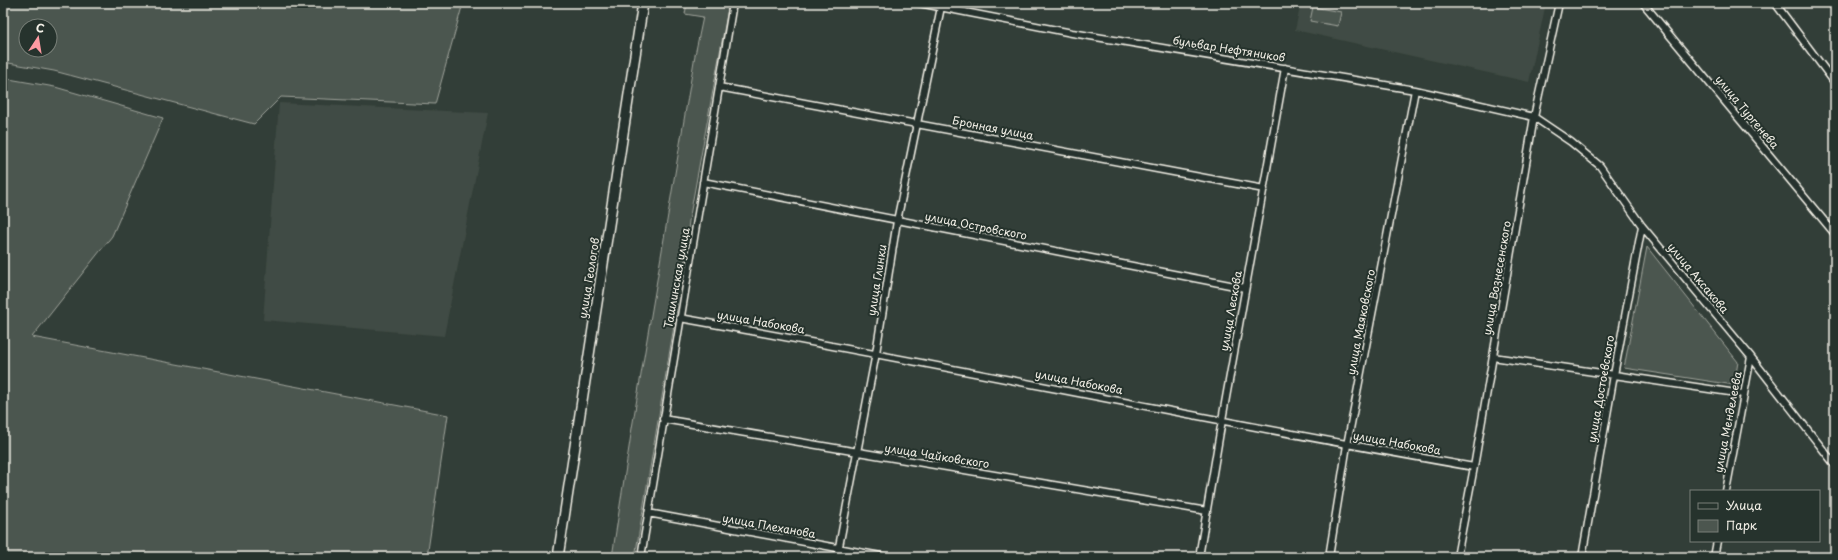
<svg xmlns="http://www.w3.org/2000/svg" width="1838" height="560" viewBox="0 0 1838 560" font-family="'Playpen Sans',sans-serif">
<rect width="100%" height="100%" fill="#323e38"/>
<filter id="ink" filterUnits="userSpaceOnUse"><feTurbulence type="fractalNoise" baseFrequency=".025" numOctaves="2"/><feDisplacementMap in="SourceGraphic" scale="8" xChannelSelector="R" yChannelSelector="G"/><feConvolveMatrix kernelMatrix="1 2 1 2 8 2 1 2 1" color-interpolation-filters="sRGB"/></filter>
<g filter="url(#ink)">
<path fill="#404b44" d="M1301,3H1546L1529,82L1295,30Z
M279,103L488,113L444,336L263,320Z"/>
<path fill="#4c564f" stroke="#a0a49c" fill-rule="evenodd" d="M3,3H463L435,104L281,97L254,124L54,71L3,62ZM26,26H50V50H26Z
M687,3H729L689,221L684,265L676,279L677,308L635,557H612L632,428L695,55L703,17L685,14Z
M1313,7L1341,12L1338,26L1310,21Z
M3,78L55,87L163,118L112,236L32,337L448,415L427,557H3Z
M1647,247L1738,362L1734,385L1624,368Z"/>
<g fill="none" stroke-linecap="round" stroke-linejoin="round">
<defs>
<path id="minor" d="M919,3L1072,33L1415,90L1534,117L1571,142L1600,166L1642,226L1751,357L1835,465
M1643,3L1835,234
M1775,3L1835,83
M719,87L1264,189
M703,182L1245,288
M680,318C945,365 1209,421 1474,467
M1493,357L1743,394
M663,419L1207,511
M1726,491L1751,357
M648,513L886,557
M641,557L733,3
M837,557L876,353L897,221L941,7
M1199,557L1222,420L1285,68
M1329,557L1347,445L1415,90
M1457,557L1474,467L1534,117L1559,3
M1582,557L1614,375L1642,226
M1714,557L1717,541"/>
<path id="secondary" d="M558,557L643,3"/>
</defs>
<use href="#minor" stroke="#f4f1e8" stroke-width="9"/>
<use href="#secondary" stroke="#f4f1e8" stroke-width="12"/>
<use href="#minor" stroke="#26332d" stroke-width="6"/>
<use href="#secondary" stroke="#26332d" stroke-width="9"/>
</g>
</g>
<g text-anchor="middle" stroke-width="4" stroke-linejoin="round" paint-order="stroke">
<g font-size="11" fill="#f4f1e8" stroke="#26332d">
<text transform="translate(1229 49) rotate(9)" y="4">бульвар Нефтяников</text>
<text transform="translate(1747 112) rotate(50)" y="4">улица Тургенева</text>
<text transform="translate(993 128) rotate(11)" y="4">Бронная улица</text>
<text transform="translate(976 226) rotate(11)" y="4">улица Островского</text>
<text transform="translate(589 278) rotate(-81)" y="4">улица Геологов</text>
<text transform="translate(677 278) rotate(-80)" y="4">Ташлинская улица</text>
<text transform="translate(1497 278) rotate(-80)" y="4">улица Вознесенского</text>
<text transform="translate(1698 278) rotate(50)" y="4">улица Аксакова</text>
<text transform="translate(877 280) rotate(-81)" y="4">улица Глинки</text>
<text transform="translate(1231 311) rotate(-80)" y="4">улица Лескова</text>
<text transform="translate(761 322) rotate(10)" y="4">улица Набокова</text>
<text transform="translate(1361 322) rotate(-79)" y="4">улица Маяковского</text>
<text transform="translate(1079 382) rotate(11)" y="4">улица Набокова</text>
<text transform="translate(1601 389) rotate(-80)" y="4">улица Достоевского</text>
<text transform="translate(1728 422) rotate(-79)" y="4">улица Менделеева</text>
<text transform="translate(1397 443) rotate(10)" y="4">улица Набокова</text>
<text transform="translate(937 456) rotate(9)" y="4">улица Чайковского</text>
<text transform="translate(769 526) rotate(10)" y="4">улица Плеханова</text>
</g>
</g>
<rect width="1838" height="560" fill="none" stroke="#26332d" stroke-width="16"/>
<rect x="8" y="8" width="1822" height="544" fill="none" stroke="#f4f1e8" stroke-width="1.5" filter="url(#ink)"/>
<rect x="1690" y="490" width="130" height="52" fill="#26332d" stroke="#787f78"/>
<rect x="1698" y="503" width="20" height="6" fill="#26332d" stroke="#787f78"/>
<text x="1726" y="510" font-size="12" fill="#f4f1e8">Улица</text>
<rect x="1698" y="520" width="20" height="12" fill="#4c564f" stroke="#787f78"/>
<text x="1726" y="530" font-size="12" fill="#f4f1e8">Парк</text>
<g transform="translate(38 38) rotate(12)"><circle r="19" fill="#26332d" stroke="#787f78"/>
<path d="M0-3L7 15L0 10L-7 15Z" fill="#ff9aa2"/>
<text y="-6" font-size="11" font-weight="bold" text-anchor="middle" fill="#f4f1e8">С</text>
</g>
</svg>
